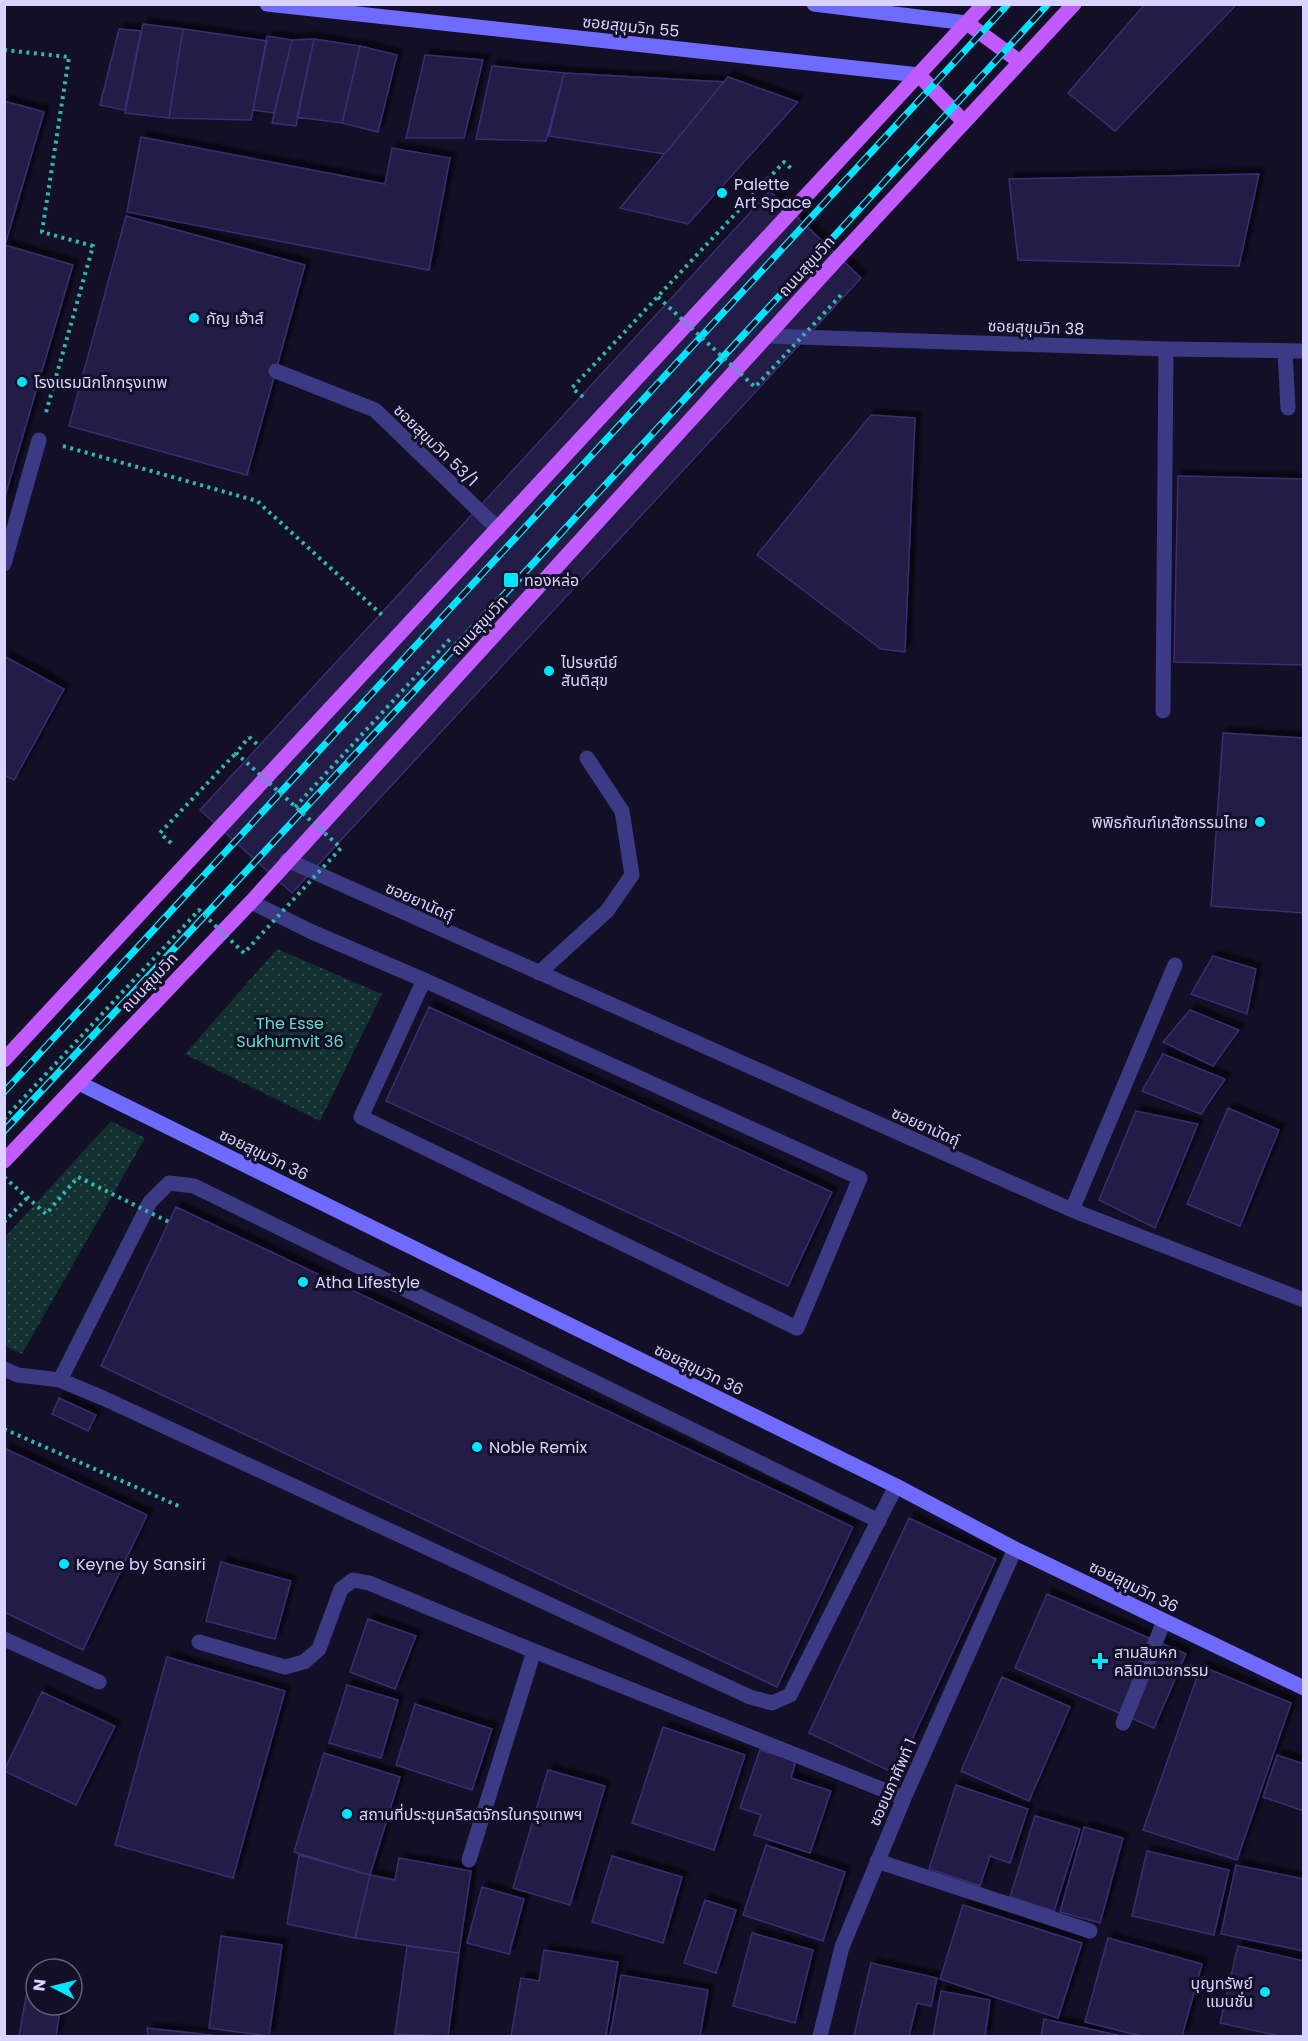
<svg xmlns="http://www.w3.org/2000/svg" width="1308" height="2041" viewBox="0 0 1308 2041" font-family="Poppins,'Noto Sans Thai',sans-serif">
<defs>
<pattern id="park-dots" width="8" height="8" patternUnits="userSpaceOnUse" patternTransform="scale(1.5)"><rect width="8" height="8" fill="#12302f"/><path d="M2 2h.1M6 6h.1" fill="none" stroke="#344d4e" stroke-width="1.8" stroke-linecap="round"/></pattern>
<filter id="shadow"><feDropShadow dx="5.5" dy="-5.5" stdDeviation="1.5" flood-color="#0009"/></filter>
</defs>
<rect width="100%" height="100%" fill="#130f26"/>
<path fill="url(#park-dots)" d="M277,949L382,994L320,1121L185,1054Z
M111,1121L145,1138L22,1354L5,1346V1237Z"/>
<path fill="#241b47" stroke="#3b2d73" stroke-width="1.5" filter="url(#shadow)" d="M1145,4H1237L1115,131L1068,93Z
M143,24L183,29L169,118L125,113Z
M119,29L141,31L125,110L100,105Z
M183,29L267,41L251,120L169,118Z
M267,36L292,40L274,113L253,110Z
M314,39L360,46L342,123L297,117Z
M314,39L296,126L272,123L292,40Z
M360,46L397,55L378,132L342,123Z
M425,55L483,60L464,138H406Z
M492,66L564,73L546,141L476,139Z
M564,73L724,82L665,154L549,136Z
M728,77L798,102L688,224L620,208Z
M4,101L44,112L5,245L73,265L4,500Z
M141,137L385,184L392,148L450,158L429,270L127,212Z
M1259,174L1239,266L1018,260L1009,179Z
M770,191L861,278L292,893L200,810Z
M126,216L305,265L247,475L69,426Z
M871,415L915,418L905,652L881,649L757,555Z
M1178,476L1304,479V665L1174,662Z
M4,656L64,689L14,780L4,775Z
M1223,733L1304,738V913L1211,906Z
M1213,956L1256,969L1247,1014L1191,994Z
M429,1007L832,1192L788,1286L386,1101Z
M1190,1010L1239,1030L1213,1066L1163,1042Z
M1163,1054L1225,1079L1201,1114L1142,1091Z
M1228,1108L1279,1130L1240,1226L1187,1204Z
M1136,1111L1198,1124L1155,1228L1099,1200Z
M176,1207L853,1527L777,1687L101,1366Z
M59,1398L96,1415L88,1431L52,1414Z
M4,1448L147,1515L83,1650L4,1612Z
M909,1518L996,1559L896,1774L809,1733Z
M221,1562L291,1581L275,1639L206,1621Z
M1047,1594L1186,1654L1154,1728L1015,1668Z
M368,1619L416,1636L395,1689L350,1672Z
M167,1657L285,1691L233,1878L115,1845Z
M1201,1666L1291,1703L1237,1860L1143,1830Z
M1002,1677L1070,1707L1029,1801L961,1771Z
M347,1685L398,1700L381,1758L329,1743Z
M42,1692L115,1726L76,1805L4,1771Z
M415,1704L492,1729L472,1790L396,1765Z
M663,1727L745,1755L714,1850L632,1823Z
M760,1750L796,1761L791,1778L831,1791L810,1853L754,1835L761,1815L740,1808Z
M324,1753L400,1777L370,1875L294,1852Z
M1277,1755L1304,1764V1811L1263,1797Z
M548,1770L605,1786L570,1905L513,1888Z
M956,1785L1028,1809L1010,1863L990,1856L980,1886L929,1869Z
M1035,1816L1080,1829L1054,1911L1010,1897Z
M1084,1827L1123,1838L1100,1923L1060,1912Z
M766,1845L845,1872L823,1941L743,1915Z
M1147,1851L1229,1870L1214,1935L1132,1916Z
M299,1855L370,1875L355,1938L287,1924Z
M612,1856L682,1877L663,1943L592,1922Z
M399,1858L471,1871L459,1953L355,1938L370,1875L395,1880Z
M1236,1865L1304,1879V1951L1221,1934Z
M482,1887L524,1899L509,1954L467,1943Z
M705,1900L736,1910L716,1973L684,1963Z
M963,1905L1082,1943L1058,2018L940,1979Z
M752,1933L813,1950L795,2023L733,2006Z
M221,1936L282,1945L269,2036L209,2028Z
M1108,1938L1202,1964L1182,2036H1141L1085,2022Z
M407,1946L459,1953L448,2036L395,2034Z
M1238,1946L1304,1961V2036H1280L1220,2023Z
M544,1950L618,1962L606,2036H511L521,1978L539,1981Z
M871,1963L937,1978L931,2006L917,2003L909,2036H854Z
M621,1975L708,1990L700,2036H610Z
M27,1991L36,1992V2005H61L56,2036H19Z
M941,1991L990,2000L985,2036H933Z
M1044,2019L1117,2035L1116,2036H1041Z
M147,2028L219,2036H148Z"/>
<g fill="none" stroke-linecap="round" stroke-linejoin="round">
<path stroke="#2fb8b0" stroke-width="4" stroke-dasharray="3 4.5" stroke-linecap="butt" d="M4,50L69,57L42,232L93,246L45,416
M583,397L572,388L784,162L794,171
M63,446L257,501L382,615
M249,737L260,747
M295,807L451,638
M171,843L160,833L236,753
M4,1222L27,1198
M4,1429L181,1507"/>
<path stroke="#3d3a85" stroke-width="15" d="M4,564L39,440
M1163,711L1166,349
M287,860L1072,1210L1304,1300
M251,902L312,932L424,980L860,1178L797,1328L361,1117L424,980
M539,973L607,911L632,875L622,811L587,758
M1072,1210L1175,965
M4,1369L18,1375L60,1380L103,1398L750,1697L772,1703L790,1695L896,1486
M60,1380L150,1202L169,1183L194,1186L879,1521
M4,1639L99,1682
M1123,1723L1164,1621"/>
<path stroke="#3d3a85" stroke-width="15" d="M767,336L1166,349L1304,351
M1285,351L1288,408
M276,371L375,410L498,529
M199,1642L285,1667L304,1662L319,1649L341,1589L353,1580L369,1583L534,1651L904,1798
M469,1860L534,1651
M877,1861L1090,1931
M820,2036L842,1947L904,1798L1015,1549"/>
<path stroke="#6f6bff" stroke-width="15" d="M267,4L919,75
M814,4L967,23
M79,1083L896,1486L1015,1549L1304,1688"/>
<path stroke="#c25bff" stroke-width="15" d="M967,23L1020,62
M919,75L964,122
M4,1060L984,4
M4,1161L251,902L838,258L1074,4"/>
<defs>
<path id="rail" d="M4,1092L1008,4
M4,1131L515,583L1048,4"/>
</defs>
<use href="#rail" stroke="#00e5ff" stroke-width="7"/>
<use href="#rail" stroke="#130f26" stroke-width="4.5" stroke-dasharray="14" stroke-linecap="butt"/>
<path stroke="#2fb8b0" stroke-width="4" stroke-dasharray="3 4.5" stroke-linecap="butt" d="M658,297L755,387L841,295
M4,1119L199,910L244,953L341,848L236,753L249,737
M4,1177L46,1214L78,1177L169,1222"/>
</g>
<g fill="#00e5ff" stroke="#130f26" stroke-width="2">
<circle cx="722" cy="193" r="6"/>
<circle cx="194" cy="318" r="6"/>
<circle cx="22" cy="382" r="6"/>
<rect x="503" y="572" width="16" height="16" rx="3"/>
<circle cx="549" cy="671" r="6"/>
<circle cx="1260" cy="822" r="6"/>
<circle cx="303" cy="1282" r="6"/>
<circle cx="477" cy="1447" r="6"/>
<circle cx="64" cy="1564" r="6"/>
<path d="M1097 1652h6v6h6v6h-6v6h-6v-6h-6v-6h6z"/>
<circle cx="347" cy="1814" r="6"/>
<circle cx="1265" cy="1992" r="6"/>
</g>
<g text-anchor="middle" stroke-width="6" stroke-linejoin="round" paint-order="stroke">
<g font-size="16" fill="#d9d4ff" stroke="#130f26">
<text transform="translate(631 26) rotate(6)" y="6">ซอยสุขุมวิท 55</text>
<text transform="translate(806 266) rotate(-48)" y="6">ถนนสุขุมวิท</text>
<text transform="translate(1036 327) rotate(2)" y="6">ซอยสุขุมวิท 38</text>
<text transform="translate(436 445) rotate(44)" y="6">ซอยสุขุมวิท 53/1</text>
<text transform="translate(479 625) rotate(-47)" y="6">ถนนสุขุมวิท</text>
<text transform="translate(420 901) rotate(24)" y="6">ซอยยานัดถุ์</text>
<text transform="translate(149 982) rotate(-47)" y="6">ถนนสุขุมวิท</text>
<text transform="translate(926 1126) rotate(24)" y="6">ซอยยานัดถุ์</text>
<text transform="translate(264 1154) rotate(26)" y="6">ซอยสุขุมวิท 36</text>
<text transform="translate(699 1369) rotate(26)" y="6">ซอยสุขุมวิท 36</text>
<text transform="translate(1134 1586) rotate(26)" y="6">ซอยสุขุมวิท 36</text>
<text transform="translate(892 1782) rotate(-66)" y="6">ซอยนภาศัพท์ 1</text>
</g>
<g font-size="16" fill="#d9d4ff" stroke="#130f26" text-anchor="start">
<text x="734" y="190">Palette<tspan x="734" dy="18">Art Space</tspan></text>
<text x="206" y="324">กัญ เฮ้าส์</text>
<text x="34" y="388">โรงแรมนิกโกกรุงเทพ</text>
<text x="524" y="586">ทองหล่อ</text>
<text x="561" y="668">ไปรษณีย์<tspan x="561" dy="18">สันติสุข</tspan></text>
<text x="1248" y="828" text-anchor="end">พิพิธภัณฑ์เภสัชกรรมไทย</text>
<text x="315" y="1288">Atha Lifestyle</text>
<text x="489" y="1453">Noble Remix</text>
<text x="76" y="1570">Keyne by Sansiri</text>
<text x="1114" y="1658">สามสิบหก<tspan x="1114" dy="18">คลินิกเวชกรรม</tspan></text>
<text x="359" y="1820">สถานที่ประชุมคริสตจักรในกรุงเทพฯ</text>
<text x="1253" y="1989" text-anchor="end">บุญทรัพย์<tspan x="1253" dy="18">แมนชั่น</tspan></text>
</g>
<g font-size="16" fill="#5fe0c0" stroke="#130f26">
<text x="290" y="1029">The Esse<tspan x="290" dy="18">Sukhumvit 36</tspan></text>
</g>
</g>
<rect width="1308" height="2041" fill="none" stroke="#d9d4ff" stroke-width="12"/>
<g transform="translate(54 1987) rotate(277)"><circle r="28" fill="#130f26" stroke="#625e7d" stroke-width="1.5"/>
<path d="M0-4.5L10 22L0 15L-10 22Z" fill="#00e5ff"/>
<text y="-9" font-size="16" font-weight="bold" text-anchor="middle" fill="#d9d4ff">N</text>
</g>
</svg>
